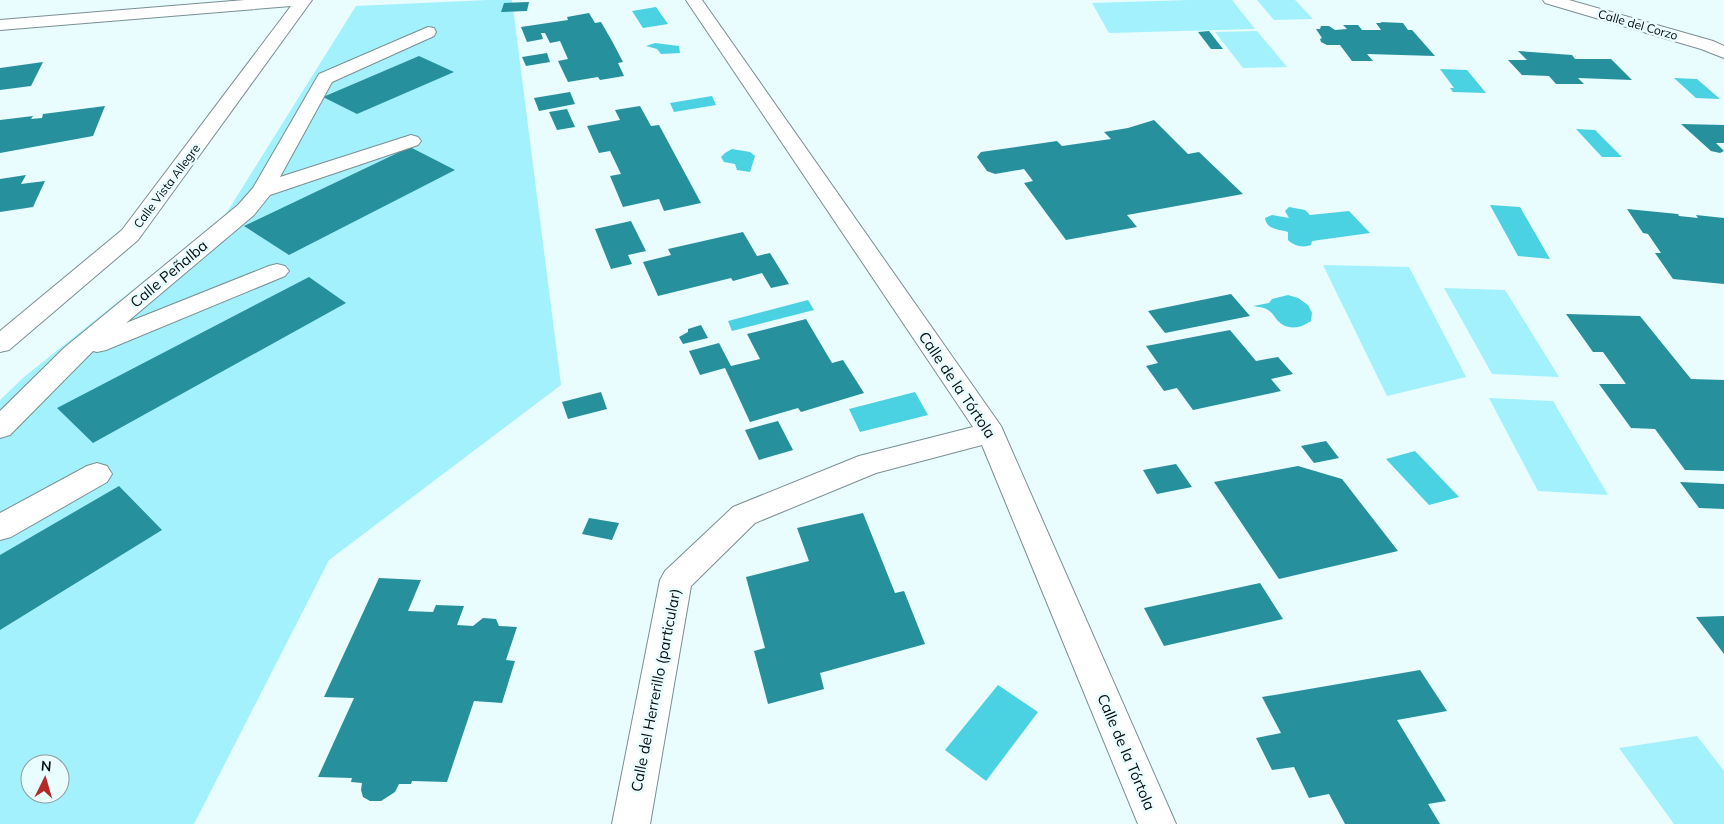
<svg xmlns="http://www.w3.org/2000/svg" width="1724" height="824" viewBox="0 0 1724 824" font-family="Mulish,sans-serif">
<rect width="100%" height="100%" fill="#e9fcfe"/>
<path fill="#a3f1fc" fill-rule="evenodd" d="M488,0H512L561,385L329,560L194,824H0V400L24,377L224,217L356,6ZM30,764H60V794H30Z
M1189,0H1232L1255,29L1109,33L1092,3Z
M1257,0H1295L1313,19L1274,20Z
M1257,31L1287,67L1243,68L1215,32Z
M1323,265L1409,267L1466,377L1387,396Z
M1444,288L1505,290L1559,377L1492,374Z
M1489,398L1553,401L1608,495L1538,491Z
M1697,736L1724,771V824H1674L1619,748Z"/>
<path fill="#4ad2e3" d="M656,7L668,24L643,28L632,11Z
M655,43L679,46L680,53L661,54L657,49L646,46Z
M1440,69L1467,70L1486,93L1453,92L1450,88H1454Z
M1674,78L1697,79L1720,99L1696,98Z
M712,96L716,105L674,112L670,103Z
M1576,129L1595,130L1622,157H1602Z
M732,149L750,152L755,156L750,172L737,170L735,164L724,162L721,157L725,153Z
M1490,205L1520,207L1550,259L1518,256Z
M1289,207L1305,210L1310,215L1349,211L1370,233L1312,241L1311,245C1303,248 1294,246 1288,240V232C1278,229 1267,230 1265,218L1272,215L1289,218L1285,211Z
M1288,295L1298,298L1308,305L1312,313L1311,321C1301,328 1288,331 1278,321C1275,318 1272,312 1268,310C1264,307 1258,307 1253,306L1269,303L1272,299Z
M808,300L814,310L732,331L728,321Z
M915,392L928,415L860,432L849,409Z
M1415,451L1459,497L1429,505L1386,459Z
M998,685L1038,712L986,781L945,750Z"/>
<path fill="#26919d" d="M529,2L527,11L501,12L504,3Z
M589,13L595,23L601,22L612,41L623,62L618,63L624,76L600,80L598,77L568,82L558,61L568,59L560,41L550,43L545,33H541L543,39L527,42L521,27L568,20L567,17Z
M1380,22L1403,23L1408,30H1412L1435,56L1367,54L1373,61H1352L1340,45H1327L1321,42L1320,39L1322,38L1316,29H1320L1321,26H1329L1335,30L1347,29L1343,25H1358L1362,30H1381L1376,23H1382Z
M1209,31L1223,49H1211L1198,32Z
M1518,51L1572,55L1575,59H1611L1632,80L1578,78L1584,84H1556L1549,76L1522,75L1508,60H1527Z
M547,53L550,62L526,66L522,57Z
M419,56L454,72L357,114L323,97Z
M43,62L31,86L0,90V68Z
M570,92L575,104L539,111L534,98Z
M105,106L93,136L0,153V120L33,116L31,119L42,118L43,114Z
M640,106L651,126L659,125L701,203L664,211L659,199L623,207L610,176L621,174L610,151L599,153L587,126L620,120L615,110Z
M567,109L575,127L557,130L549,112Z
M1154,120L1188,154L1199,152L1243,194L1127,215L1137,227L1066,240L1024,183L1033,181L1024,169L995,174L987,171L977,157L981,152L1057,141L1062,146L1111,139L1104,132L1128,128Z
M1681,124L1724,125V143H1716L1724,151L1720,153L1711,151Z
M410,147L455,170L289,255L244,226Z
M26,175L21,184L45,181L33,207L0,212V179Z
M1627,209L1678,214L1679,216L1698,218L1696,215L1724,218V284L1673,279L1655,253H1661L1648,234L1643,233Z
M631,221L646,251L628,255L632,264L611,269L595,229Z
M743,232L757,256L770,253L789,284L771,288L762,273L733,281L731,278L658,296L643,262L671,255L668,249Z
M309,277L346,303L93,443L57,408Z
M1231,294L1250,316L1165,333L1148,311Z
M1566,314L1640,316L1691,379L1724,380V471L1685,470L1655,429L1631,428L1599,384H1626L1603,352H1593Z
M806,319L832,363L843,360L864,393L801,412L798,408L750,422L725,368L700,375L689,351L719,343L731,366L760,359L747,334Z
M701,325L708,338L683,344L679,337L688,332V329Z
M1230,330L1256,361L1278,357L1293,374L1271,379L1281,391L1193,410L1177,388L1164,391L1146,366L1158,363L1146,346Z
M601,392L607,409L568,419L562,402Z
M778,421L793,450L759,460L745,430Z
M1326,441L1339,458L1314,463L1301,446Z
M1176,464L1192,487L1157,494L1143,470Z
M1298,466L1342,479L1398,551L1279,579L1214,482Z
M1680,482L1724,484V509L1699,508Z
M119,486L162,530L0,630V555Z
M863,513L895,593L904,591L925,644L820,673L824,689L768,704L754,651L765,648L746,577L809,561L797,528Z
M589,518L619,523L612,540L582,534Z
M379,578L421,580L408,611L433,612L436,605L464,606L457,625L473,626L483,618L496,619L499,626L517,627L506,660L515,661L502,703L474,701L447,782L412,781L411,784H399L395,792L381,801H370L363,797L361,790L362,783L351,782L352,778L318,777L354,698L324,697Z
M1260,583L1283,619L1164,646L1144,608Z
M1724,616V654L1696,617Z
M1420,670L1447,711L1397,720L1446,801L1428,804L1440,824H1345L1329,794L1309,798L1294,767L1272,770L1256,738L1281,733L1262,697Z"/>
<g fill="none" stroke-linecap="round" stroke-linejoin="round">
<defs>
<path id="minor" d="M245,0H312L138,240L9,350L0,352V331L122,230L291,6L0,30V20Z
M686,0H702L1001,426L1176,824H1138L982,445L876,473L755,523L691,586L650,824H612L660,580L665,571L733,507L859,456L973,427Z
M1543,0H1569L1713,41L1724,46V58L1701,49L1545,3Z
M428,27L434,28L436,32L434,36L332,82L280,177L411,135L418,137L421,141L418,145L270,195L254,215L126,323L269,266L277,264L285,266L289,271L285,276L106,350L97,352L93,351L10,435L0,438V411L64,348L238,205L253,188L319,74Z
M97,463L107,466L112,474L107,482L11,537L0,540V513L87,466Z"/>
</defs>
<use href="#minor" stroke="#7a8f92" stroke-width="2"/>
<use href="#minor" fill="#fff" fill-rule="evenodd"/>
</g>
<g text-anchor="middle" stroke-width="5" stroke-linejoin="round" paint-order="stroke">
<g font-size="12" fill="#060d0e" stroke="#e9fcfe">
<text transform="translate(1638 25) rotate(16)" y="4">Calle del Corzo</text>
<text transform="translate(167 186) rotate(-53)" y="4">Calle Vista Allegre</text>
</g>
<g font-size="15" fill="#060d0e" stroke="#e9fcfe">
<text transform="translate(169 274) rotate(-40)" y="5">Calle Peñalba</text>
<text transform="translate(957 385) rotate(56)" y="5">Calle de la Tórtola</text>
<text transform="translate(656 690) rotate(-79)" y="5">Calle del Herrerillo (particular)</text>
<text transform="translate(1126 752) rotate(67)" y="5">Calle de la Tórtola</text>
</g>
</g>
<g transform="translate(45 779) rotate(5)"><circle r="24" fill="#e9fcfe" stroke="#8e9c9e"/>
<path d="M0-4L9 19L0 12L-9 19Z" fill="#b72828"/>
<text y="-8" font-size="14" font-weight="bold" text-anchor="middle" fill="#060d0e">N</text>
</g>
</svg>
